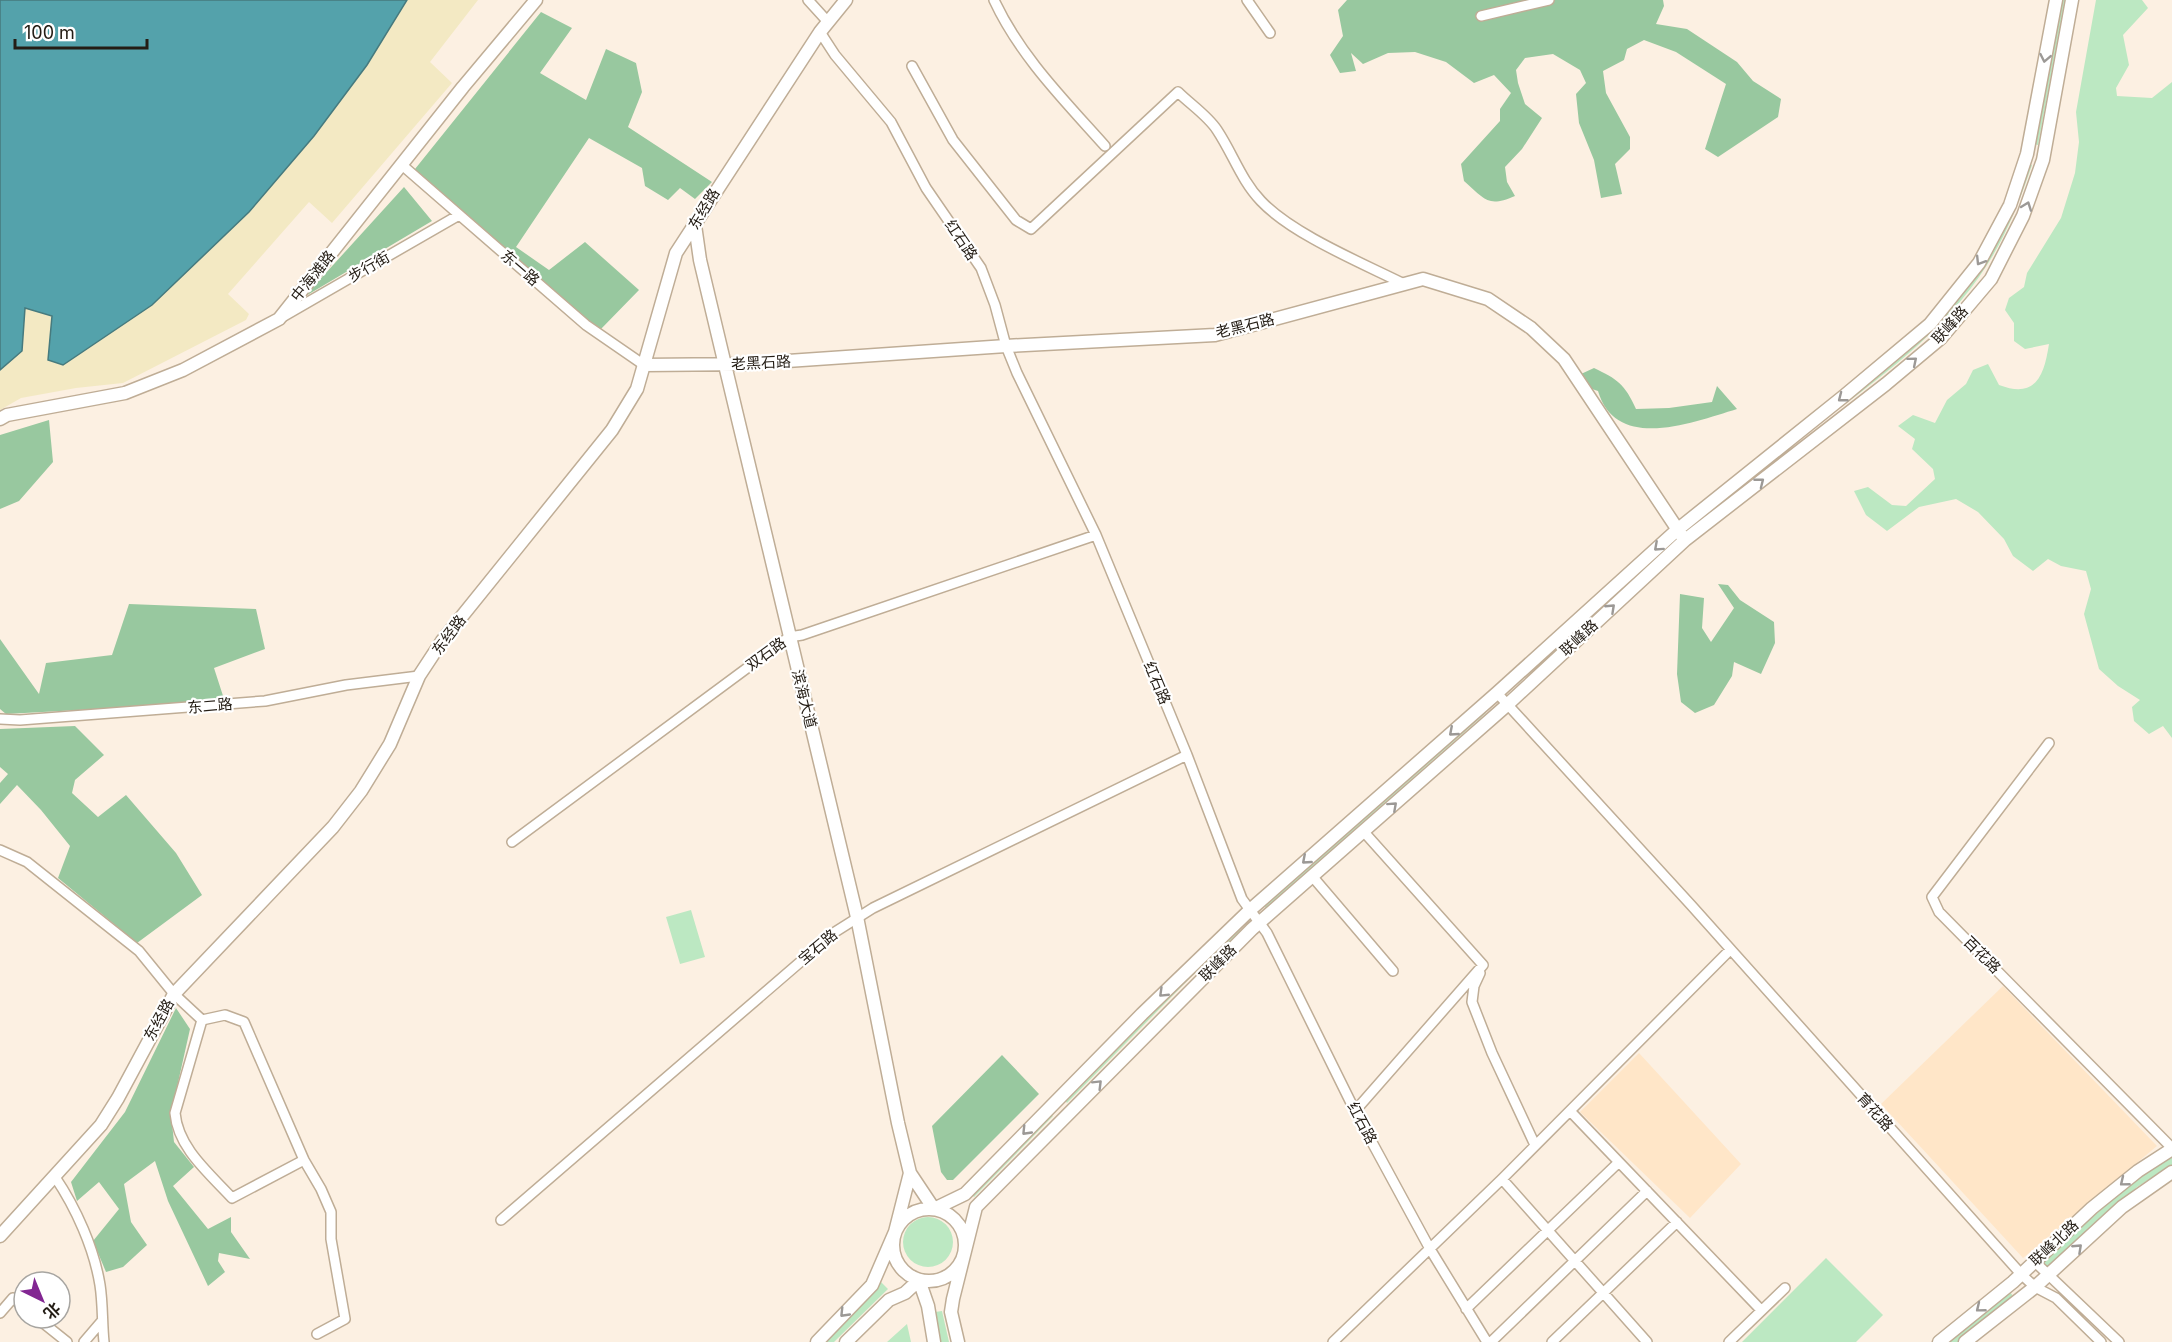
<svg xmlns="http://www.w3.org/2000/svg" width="2172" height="1342" viewBox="0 0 2172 1342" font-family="Inter,'Noto Sans SC',sans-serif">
<rect width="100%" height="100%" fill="#fcf0e2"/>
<path fill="#ffe6c8" d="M2003,986L2157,1146L2023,1258L1881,1104Z
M1639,1053L1741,1164L1690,1218L1580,1112Z"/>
<path fill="#bce8c2" d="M2061,0H2065L2038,145L2033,144Z
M2096,0H2142L2148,8L2123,35L2129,65L2116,88L2117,96L2152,98L2172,82V738L2163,726L2149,734L2134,721L2132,707L2140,700L2118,686L2099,669L2084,614L2091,589L2086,571L2061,566L2048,559L2033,571L2013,556L2004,539L1978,512L1956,499L1919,507L1887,531L1866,515L1854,491L1868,487L1892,505L1906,506L1935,479L1933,469L1912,449L1915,439L1898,426L1913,415L1935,423L1947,400L1966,384L1973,370L1988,364L1999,385C2036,399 2044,376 2049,344L2025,349L2014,341V323L2005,310L2009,298L2024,287L2027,273L2061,218L2075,173L2079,142L2076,112Z
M2028,164L2032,165C2020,200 2007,234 1987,265C1944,333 1878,379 1815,427L1813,424L1951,305Z
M1650,558L1653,561L1511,690L1508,687Z
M1483,709L1486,713L1266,908L1263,905Z
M691,910L705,957L680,964L666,917Z
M1238,928L1241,931L1191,977L1067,1103L1064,1099Z
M1050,1113L1053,1116L974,1197L970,1193Z
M2172,1155V1165L2137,1187L2047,1268L2041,1263L2132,1182Z
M903 1242a25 25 0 1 1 50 0a25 25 0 1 1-50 0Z
M1826,1258L1883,1315L1856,1342H1742Z
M881,1282L888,1289L834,1342H824Z
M2010,1292L2013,1296L1959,1342H1947Z
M942,1311L949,1342H941L935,1312Z
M907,1324L911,1342H887Z"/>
<path fill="#98c89f" d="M1347,0H1663L1664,6L1656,24L1687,29L1737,62L1753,81L1781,99L1778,117L1718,157L1705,149L1726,84L1676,52L1644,40L1627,49L1624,60L1603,71L1606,93L1630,137V149L1615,164L1622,194L1601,198L1594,160L1579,123L1576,94L1586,83L1580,70L1553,54L1525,58L1516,70L1518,83L1525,104L1542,118L1522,149L1505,167L1507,182L1515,196C1487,208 1485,199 1464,181L1461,164L1500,121V109L1511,93L1494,75L1474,83L1446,62L1415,52L1388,53L1363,64L1351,53L1356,71L1340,73L1330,55L1343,36L1338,10Z
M541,12L572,28L540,73L586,100L606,49L636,63L642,92L628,127L712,182L695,199L680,188L668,200L645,186L642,168L589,138L516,247L549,270L585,242L639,290L600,330L411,174Z
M404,187L432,221L304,297Z
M1594,368C1617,379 1625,384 1636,409L1669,408L1712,402L1717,386L1737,409C1694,422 1616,453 1598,391L1586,387L1581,374Z
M49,420L53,462L19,501L0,509V435Z
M1718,584L1728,585L1740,600L1774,622L1775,643L1761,674L1734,662L1732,676L1714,705L1695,713L1681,702L1677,674L1680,594L1704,598L1702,628L1711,642L1734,608Z
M129,604L256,609L265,649L214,668L225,702L6,714L0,709V639L39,694L46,663L112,655Z
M75,726L104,755L75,780L72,793L98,817L126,795L176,853L202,895L137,943L58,878L70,846L41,810L17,785L0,804V783L8,774L0,767V729Z
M176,1008L190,1029L171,1114L174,1142L194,1167L173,1186L208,1229L231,1217V1232L250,1259L219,1253L218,1261L225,1272L208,1286L168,1201L155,1161L124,1184L131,1222L147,1245L123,1267L106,1272L93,1241L119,1209L99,1182L77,1201L71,1182L125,1112Z
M1002,1055L1039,1094L953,1180H947L941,1172L932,1126Z"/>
<path fill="#f3e9c3" d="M407,0H478L430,62L452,83L332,223L309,202L228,294L249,314L246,320L123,383L76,388L21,398L0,410V370L22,351L24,308L52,316L48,360L152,305L249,212L314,136L367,65Z"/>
<path fill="#54a2ab" stroke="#467a7e" stroke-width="1.5" d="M0,0H407L367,65L314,136L249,212L152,305L63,365L48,360L52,316L25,308L22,351L0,370Z"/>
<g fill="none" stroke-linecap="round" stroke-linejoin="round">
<defs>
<path id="minor" d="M808,0L828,22
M994,0C1020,56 1064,100 1105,146
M1247,0L1270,33
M1481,16L1549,0
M820,32L835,55L891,122L926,188L981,268L995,305L1006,346L1017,373L1096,535L1187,755L1242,899L1267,933L1355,1111L1430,1249L1487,1342
M912,66L953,140L1016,220L1031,229L1178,92C1190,104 1208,116 1217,130C1233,154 1241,180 1261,201C1292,234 1362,263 1404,284
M402,165L586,325L644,365
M284,316L459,215
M1497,693L1691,905L2021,1274L2035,1287L2056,1298L2101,1342
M0,719L20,720L265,701L346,685L419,676
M2049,743L1932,897L1939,912L2172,1148
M512,842L789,637L802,635L1096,535
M0,850L27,862L139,951L174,994L202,1020L175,1113C178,1148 209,1173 232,1198L304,1160
M1312,876L1393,971
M1480,973L1474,986L1472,1002L1492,1053L1535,1145
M202,1020L225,1015L244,1022L304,1160L321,1189L331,1212V1239L345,1319L317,1334
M1355,1111L1483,965L1364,832
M1570,1111L1761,1310
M55,1177C76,1208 94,1248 100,1285C103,1304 102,1323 104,1342
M1502,1179L1647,1342
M501,1220L835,932L873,908L1187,755
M2035,1262L2119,1342
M1466,1309L1619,1162
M0,1313L13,1298L24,1307
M37,1318L67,1342
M84,1342L102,1321
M1333,1342L1502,1179L1730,950
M1491,1342L1647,1191
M1552,1342L1677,1222
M1729,1342L1785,1288"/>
<path id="major" d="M695,225L700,260L725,365L857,917L898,1123L910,1173L934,1209L965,1194L1142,1014L1250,910L1497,693L1677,530L1844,396L1930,324L1979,263L2010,205L2027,154L2056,0
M644,365L744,364L1006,346L1215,335L1423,279L1488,299L1531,328L1564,359L1682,536
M0,419L7,415L125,393L183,370L279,319L463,87L536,0
M893 1245a36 36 0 1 1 72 0a36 36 0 1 1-72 0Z
M0,1236L101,1125L118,1098L174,994L333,827L361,791L390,744L419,676L442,641L612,430L637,389L676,253L820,32L846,0
M817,1342L872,1285L895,1232L910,1173
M846,1342L889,1300L905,1293L919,1280L928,1306L934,1342
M958,1342L951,1312L953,1299L976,1207L1252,929L1507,705L1685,540L1886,384L1941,338L1991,279L2023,216L2043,160L2072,0
M1939,1342L2013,1282L2092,1208L2138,1171L2172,1149
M1965,1342L2035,1287L2122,1207L2172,1172"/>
</defs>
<use href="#minor" stroke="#bfad96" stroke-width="12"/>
<use href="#major" stroke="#bfad96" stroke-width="15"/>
<use href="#minor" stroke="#fff" stroke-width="9"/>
<use href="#major" stroke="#fff" stroke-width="12"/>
</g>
<defs><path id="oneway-chevron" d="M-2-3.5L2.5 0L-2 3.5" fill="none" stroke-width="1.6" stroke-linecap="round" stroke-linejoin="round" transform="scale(1.5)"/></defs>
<g stroke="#9c9996">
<use href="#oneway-chevron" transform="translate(2045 58) rotate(101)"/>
<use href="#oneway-chevron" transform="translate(2027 206) rotate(-70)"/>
<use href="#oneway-chevron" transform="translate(1980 261) rotate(122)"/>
<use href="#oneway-chevron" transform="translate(1913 361) rotate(-40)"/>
<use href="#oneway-chevron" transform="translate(1842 398) rotate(142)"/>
<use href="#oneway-chevron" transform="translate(1760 482) rotate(-38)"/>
<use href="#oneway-chevron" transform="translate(1658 547) rotate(138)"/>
<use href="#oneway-chevron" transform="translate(1611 608) rotate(-43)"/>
<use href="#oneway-chevron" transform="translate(1453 732) rotate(139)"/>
<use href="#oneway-chevron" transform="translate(1393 806) rotate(-42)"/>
<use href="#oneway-chevron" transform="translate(1306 860) rotate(139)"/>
<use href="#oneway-chevron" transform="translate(1163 993) rotate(136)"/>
<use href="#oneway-chevron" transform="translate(1098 1084) rotate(-45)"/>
<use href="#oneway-chevron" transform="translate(1026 1131) rotate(134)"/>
<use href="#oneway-chevron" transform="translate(2124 1182) rotate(141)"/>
<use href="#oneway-chevron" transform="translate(2078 1248) rotate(-43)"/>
<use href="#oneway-chevron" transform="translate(1980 1308) rotate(141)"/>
<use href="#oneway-chevron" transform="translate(844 1313) rotate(134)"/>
</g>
<g text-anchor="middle" stroke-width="4.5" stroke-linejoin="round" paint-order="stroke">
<g font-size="15" fill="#241d15" stroke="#fff">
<text transform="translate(704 209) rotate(-59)" y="5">东经路</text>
<text transform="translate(961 240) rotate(56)" y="5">红石路</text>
<text transform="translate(369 267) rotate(-30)" y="5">步行街</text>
<text transform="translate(520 268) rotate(41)" y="5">东一路</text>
<text transform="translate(313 276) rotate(-51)" y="5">中海滩路</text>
<text transform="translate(1950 325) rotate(-48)" y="5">联峰路</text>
<text transform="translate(1245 326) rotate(-14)" y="5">老黑石路</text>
<text transform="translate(761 363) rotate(-3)" y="5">老黑石路</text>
<text transform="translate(449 635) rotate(-53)" y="5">东经路</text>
<text transform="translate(1579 638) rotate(-43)" y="5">联峰路</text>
<text transform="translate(766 654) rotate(-36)" y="5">双石路</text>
<text transform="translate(1157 683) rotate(67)" y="5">红石路</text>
<text transform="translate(804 699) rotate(76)" y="5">滨海大道</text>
<text transform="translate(210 706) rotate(-5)" y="5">东二路</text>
<text transform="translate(818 947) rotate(-40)" y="5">宝石路</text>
<text transform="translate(1982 955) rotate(45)" y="5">百花路</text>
<text transform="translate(1218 963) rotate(-45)" y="5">联峰路</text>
<text transform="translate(159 1020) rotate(-61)" y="5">东经路</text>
<text transform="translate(1875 1112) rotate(48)" y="5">育花路</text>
<text transform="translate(1362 1123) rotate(62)" y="5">红石路</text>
<text transform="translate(2054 1243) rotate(-43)" y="5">联峰北路</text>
</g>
</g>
<g transform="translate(42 1300) rotate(137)"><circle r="28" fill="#ffffff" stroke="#a7a5a1" stroke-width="1.5"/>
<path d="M0-4.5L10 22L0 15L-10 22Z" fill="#822692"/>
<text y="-9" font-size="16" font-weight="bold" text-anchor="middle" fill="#241d15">北</text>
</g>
<path d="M15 39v9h132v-9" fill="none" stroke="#241d15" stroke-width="3"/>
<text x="24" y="39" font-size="18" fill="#241d15" stroke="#ffffff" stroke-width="4.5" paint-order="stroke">100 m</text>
</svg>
